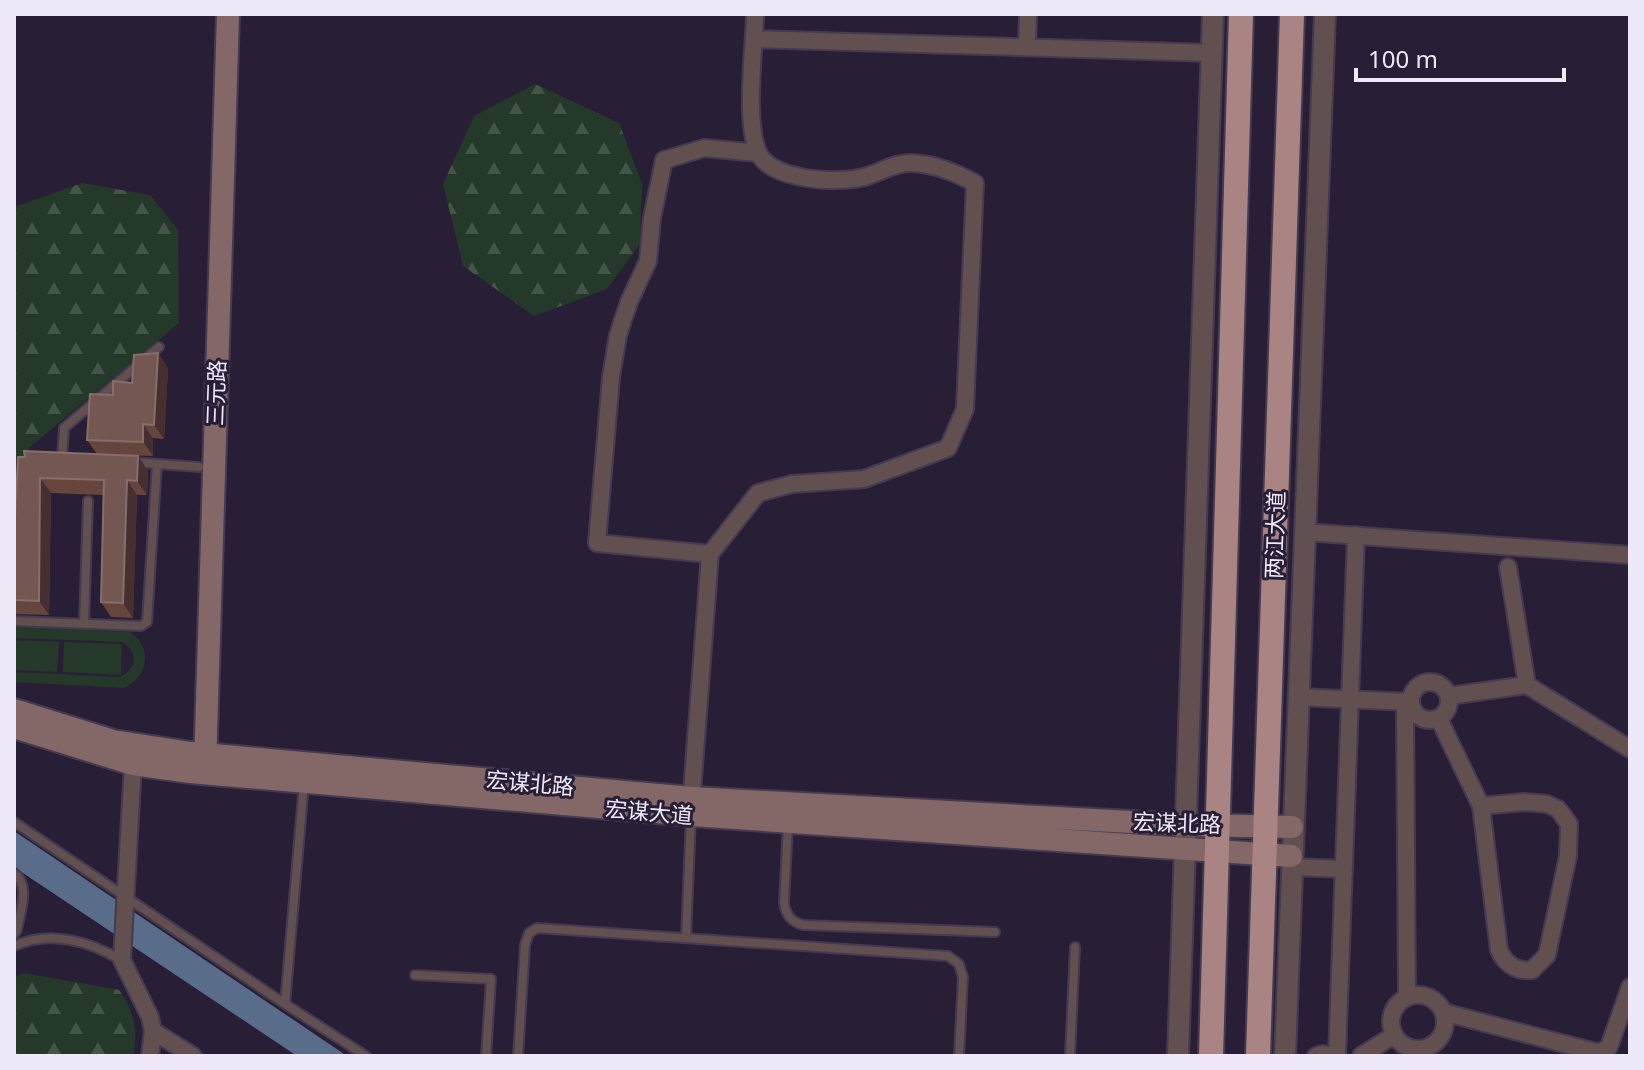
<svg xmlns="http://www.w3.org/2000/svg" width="1644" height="1070" viewBox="0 0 1644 1070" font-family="'Noto Sans','Noto Sans SC',sans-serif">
<defs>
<pattern id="forest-firs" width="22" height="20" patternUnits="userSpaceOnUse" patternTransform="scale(2)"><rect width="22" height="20" fill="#243929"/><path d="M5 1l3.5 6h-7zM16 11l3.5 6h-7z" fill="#445649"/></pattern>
</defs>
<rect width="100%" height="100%" fill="#281e36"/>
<path fill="url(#forest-firs)" d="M535,84L619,123L642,184L640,244L607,289L534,316L463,266L443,184L474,116Z
M82,183L150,195L178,230L179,323L30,447L14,474V207Z
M23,973L119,990C135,1012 137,1029 134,1056H14V978Z"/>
<path fill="#243929" d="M14,626L130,632C154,648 148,677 124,688L14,682V672L120,677C137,669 139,652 122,642L14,638Z
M14,640L59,642L57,672L14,670Z
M64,642L122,644L121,675L63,672Z"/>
<path fill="#596d8a" d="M14,831L347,1056H297L14,867Z"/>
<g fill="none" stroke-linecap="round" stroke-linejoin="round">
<defs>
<path id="service" d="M62,459L64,428L159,347
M132,462L199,467
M14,621L141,626L147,622L157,464
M84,624L88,501
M14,822L285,1004L304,783
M788,823L784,903C786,915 791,922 803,925L995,932
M14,873C31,885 20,912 17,930L14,934
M686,938L691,816
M14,946C50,930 89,941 121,960
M415,975L491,979L486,1056
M285,1004L366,1056
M518,1056L525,945L529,933L537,928L948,956L959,964L963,977L959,1056
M1070,1056L1075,947"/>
<path id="minor" d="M754,39L1211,53
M1027,47L1028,14
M1304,532L1630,555
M710,554L597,543L611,377L618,335L629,302L648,261L652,218L664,160L704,148L758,153
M1411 701a19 19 0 1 1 38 0a19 19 0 1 1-38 0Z
M1527,685L1630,749
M1449,696L1527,685L1508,567
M1297,697L1411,702
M1405,702L1407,997
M1439,719L1481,806L1524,802L1547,804L1558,809L1569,824L1568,856L1547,955L1532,970C1517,972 1505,964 1499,950L1481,806
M133,764L122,960L150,1017L153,1031L150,1056
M691,806L710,554L758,493L792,484L864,479L948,448L965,409L975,183C954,172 935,164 911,163C896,162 879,173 864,177C837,184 768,181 757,150C745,115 754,52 755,14
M1291,867L1344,869
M1391 1022a27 27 0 1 1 54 0a27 27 0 1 1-54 0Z
M1443,1012L1599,1053L1609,1047L1630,987
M153,1031L193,1056
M1316,1056L1323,1054L1333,1056
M1337,1056L1356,535
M1361,1056L1394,1035"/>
<path id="tertiary" d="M1178,1056L1213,14
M1285,1056L1325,14"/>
<path id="secondary" d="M14,710L113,741L191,753L692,798L1186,825L1292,827
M14,727L133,764L190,772L691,815L1291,856
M205,768L228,14"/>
<path id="trunk" d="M1211,1056L1241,14
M1258,1056L1292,14"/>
</defs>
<use href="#service" stroke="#443a51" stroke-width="12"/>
<use href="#minor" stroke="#443a51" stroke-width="20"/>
<use href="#tertiary" stroke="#443a51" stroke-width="24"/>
<use href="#secondary" stroke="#443a51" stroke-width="26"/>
<use href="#trunk" stroke="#443a51" stroke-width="28"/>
<use href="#service" stroke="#61504f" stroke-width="8"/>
<use href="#minor" stroke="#61504f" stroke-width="16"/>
<use href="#tertiary" stroke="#61504f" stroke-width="20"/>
<use href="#secondary" stroke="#836867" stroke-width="22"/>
<use href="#trunk" stroke="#aa8482" stroke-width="24"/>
</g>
<path fill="#65453c" d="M158,353L168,368L164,439L153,438V456L97,454L87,440L113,395L132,383Z
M138,456L148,471L147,495H137L133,618L111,617L101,602L103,495L51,493L49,615L14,614V538L18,457Z"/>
<path fill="#472e31" d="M158,353L168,368L164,439L154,425Z
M143,424L153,438V456L143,442Z
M138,456L148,471L147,495L137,481Z
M40,478L51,493L49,615L39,601Z
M127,480L137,495L133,618L123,603Z"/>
<path fill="#745750" stroke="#876e6b" stroke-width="2" d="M158,353L154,425L143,424V442L87,440L90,394L113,395V381L132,383L134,355Z
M24,451L138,456L137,481L127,480L123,603L101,602L104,480L40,478L39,601L14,600V538L18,457H25Z"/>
<g text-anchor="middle" stroke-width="6" stroke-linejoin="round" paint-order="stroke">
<g font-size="22" fill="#eee8f8" stroke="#281e36">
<text transform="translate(216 393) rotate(-88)" y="8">三元路</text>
<text transform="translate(1275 535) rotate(-88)" y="8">两江大道</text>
<text transform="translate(530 783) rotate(5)" y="8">宏谋北路</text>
<text transform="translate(649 812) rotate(5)" y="8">宏谋大道</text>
<text transform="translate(1177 823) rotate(2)" y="8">宏谋北路</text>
</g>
</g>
<rect width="1644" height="1070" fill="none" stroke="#eee8f8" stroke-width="32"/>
<path d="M1356 68v12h208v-12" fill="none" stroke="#eee8f8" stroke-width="4"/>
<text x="1368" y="68" font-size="24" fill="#eee8f8" stroke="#281e36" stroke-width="6" paint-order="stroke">100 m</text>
</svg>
